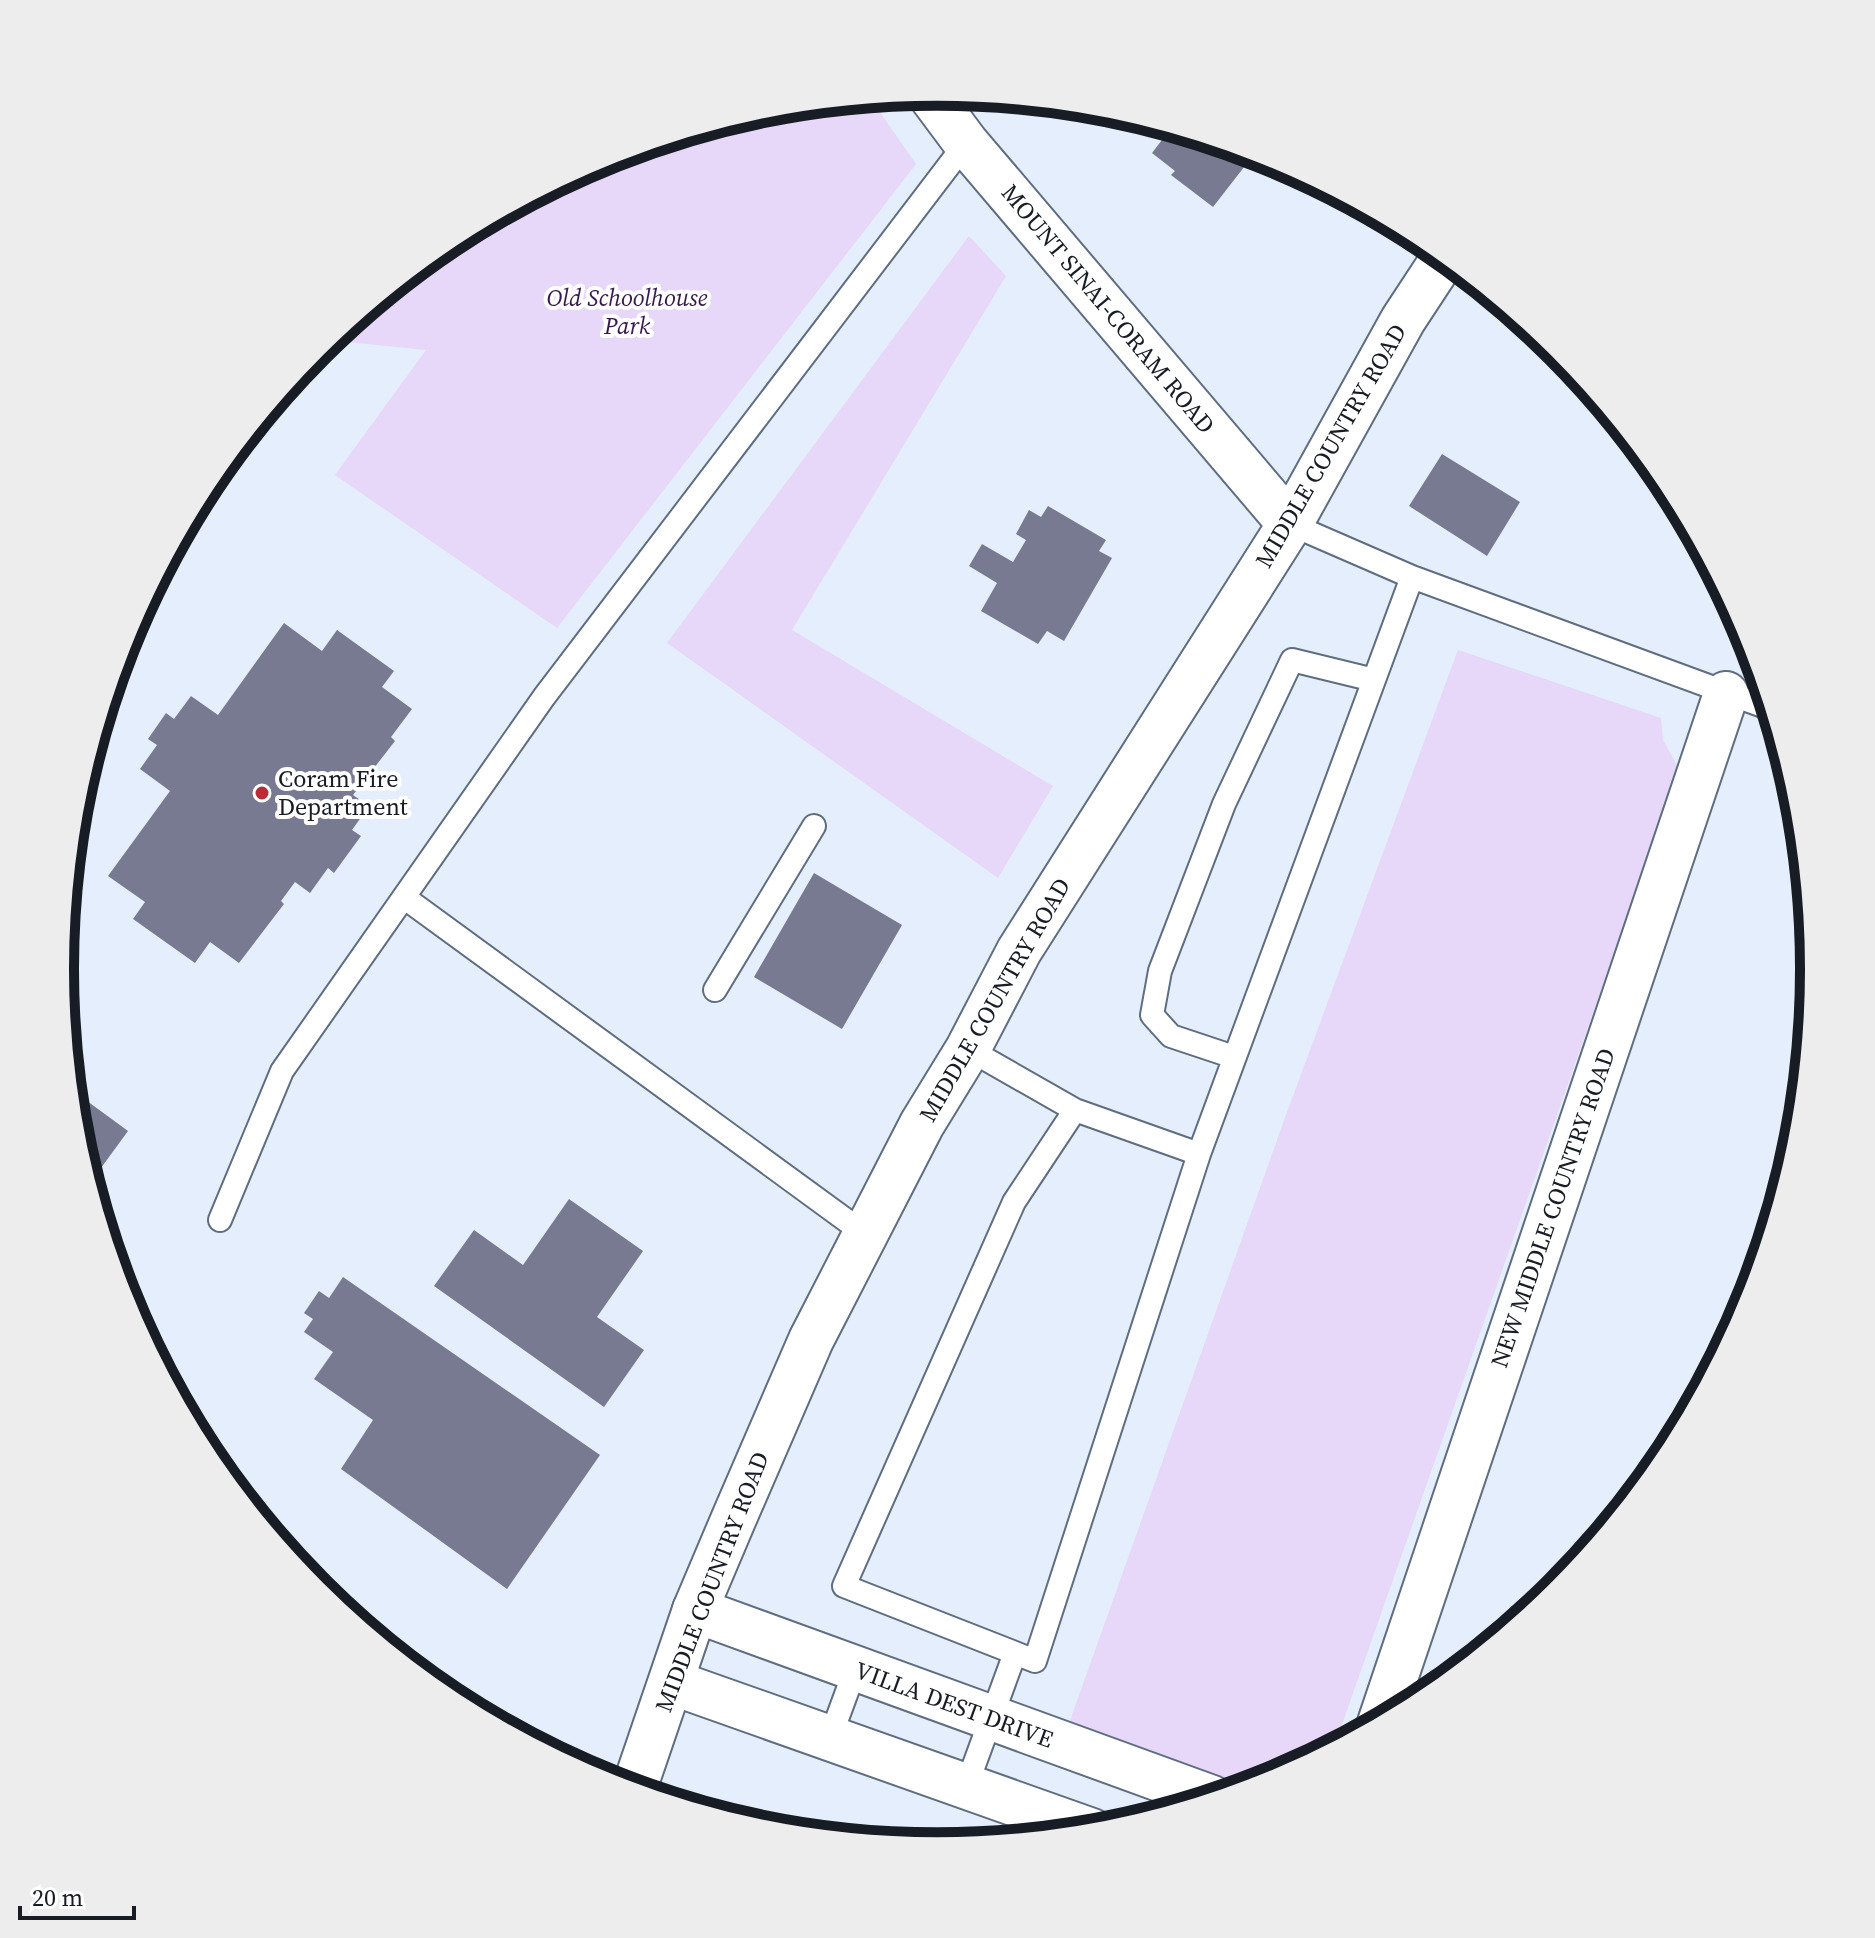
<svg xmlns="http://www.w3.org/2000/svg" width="1875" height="1938" viewBox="0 0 1875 1938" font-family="'Source Serif 4',serif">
<rect width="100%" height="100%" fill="#e4eefc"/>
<path fill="#e7d7f8" d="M870,98L916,164L557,628L335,475L426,350L327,340L450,239L602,158L767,108Z
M969,236L1006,276L792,630L1053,786L998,878L667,643Z
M1458,650L1661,718L1663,740L1679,769L1334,1747L1273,1780L1238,1790L1067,1729L1286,1115Z"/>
<path fill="#787a91" d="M776,107L773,123L740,116L767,108Z
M1172,127L1197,144L1202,137L1255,153L1213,207L1171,175L1175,171L1152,153Z
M1442,454L1520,502L1487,556L1409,506Z
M1048,506L1106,540L1099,551L1112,558L1064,641L1047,631L1038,644L981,611L997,583L969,566L982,544L1013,562L1026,540L1016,534L1029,510L1041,517Z
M284,623L322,651L337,630L394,671L382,687L412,709L391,737L395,741L353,795L369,806L352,830L361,836L334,873L328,868L310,893L295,882L281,901L284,904L239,963L210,942L195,963L133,919L145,902L108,876L170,791L140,769L157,745L148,739L166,713L174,719L191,696L218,715Z
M814,873L902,925L842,1029L754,977Z
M72,1090L128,1131L90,1183L77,1140Z
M569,1199L643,1251L597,1317L644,1350L604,1407L434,1286L474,1230L523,1265Z
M343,1277L600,1455L507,1589L341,1469L373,1420L314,1379L333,1352L304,1332L313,1319L304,1313L319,1291L329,1298Z"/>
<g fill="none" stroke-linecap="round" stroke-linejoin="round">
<defs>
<path id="lane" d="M1290,524L1412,577L1771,709
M405,898L865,1234
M715,990L814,826
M968,1049L1075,1110L1199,1154L1035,1661L1015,1653
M1234,1057L1171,1036L1152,1015L1160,971L1224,804L1292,660L1374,680
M1199,1154L1412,577
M220,1220L282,1071L544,697L966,143
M830,1738L855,1670
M966,1787L1015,1653L844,1586L1014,1202L1075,1110"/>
<path id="street" d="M695,1610L1212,1798
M671,1682L1092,1831
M1380,1723L1726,694"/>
<path id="secondary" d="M928,92L966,143L1290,524"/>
<path id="primary" d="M634,1789L695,1610L734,1518L811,1340L922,1124L968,1049L1019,951L1290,524L1403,320L1445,256"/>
</defs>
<use href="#lane" stroke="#5f6d81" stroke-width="26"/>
<use href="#street" stroke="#5f6d81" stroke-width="48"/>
<use href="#secondary" stroke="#5f6d81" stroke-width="48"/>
<use href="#primary" stroke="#5f6d81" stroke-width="48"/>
<use href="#lane" stroke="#fff" stroke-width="22"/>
<use href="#street" stroke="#fff" stroke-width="44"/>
<use href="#secondary" stroke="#fff" stroke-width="44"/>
<use href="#primary" stroke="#fff" stroke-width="44"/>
</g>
<circle fill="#bb2b36" stroke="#fff" stroke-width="3" cx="262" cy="793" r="8"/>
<g text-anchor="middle" stroke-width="8" stroke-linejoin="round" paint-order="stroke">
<g font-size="24" font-style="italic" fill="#36194c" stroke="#fff">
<text x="627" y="306">Old Schoolhouse<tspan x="627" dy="28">Park</tspan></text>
</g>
<g font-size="24" fill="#181d25" stroke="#fff">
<text transform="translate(1108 309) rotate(50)" y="8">MOUNT SINAI-CORAM ROAD</text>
<text transform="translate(1331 446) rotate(-60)" y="8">MIDDLE COUNTRY ROAD</text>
<text transform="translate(995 1000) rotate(-60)" y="8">MIDDLE COUNTRY ROAD</text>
<text transform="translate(1553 1208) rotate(-71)" y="8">NEW MIDDLE COUNTRY ROAD</text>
<text transform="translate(712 1582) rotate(-69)" y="8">MIDDLE COUNTRY ROAD</text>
<text transform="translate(954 1705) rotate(20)" y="8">VILLA DEST DRIVE</text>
</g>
<g font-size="24" fill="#181d25" stroke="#fff" text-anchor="start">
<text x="278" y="787">Coram Fire<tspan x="278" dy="28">Department</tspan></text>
</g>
</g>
<path d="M0 0H1875V1938H0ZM74 969a863 863 0 1 1 1726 0a863 863 0 1 1-1726 0Z" fill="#ededee" fill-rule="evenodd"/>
<path fill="none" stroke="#181d25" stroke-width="10" d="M74 969a863 863 0 1 1 1726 0a863 863 0 1 1-1726 0Z"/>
<path d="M20 1906v12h114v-12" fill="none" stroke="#181d25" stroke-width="4"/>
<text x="32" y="1906" font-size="24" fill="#181d25" stroke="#ffffff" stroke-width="6" paint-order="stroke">20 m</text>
</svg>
